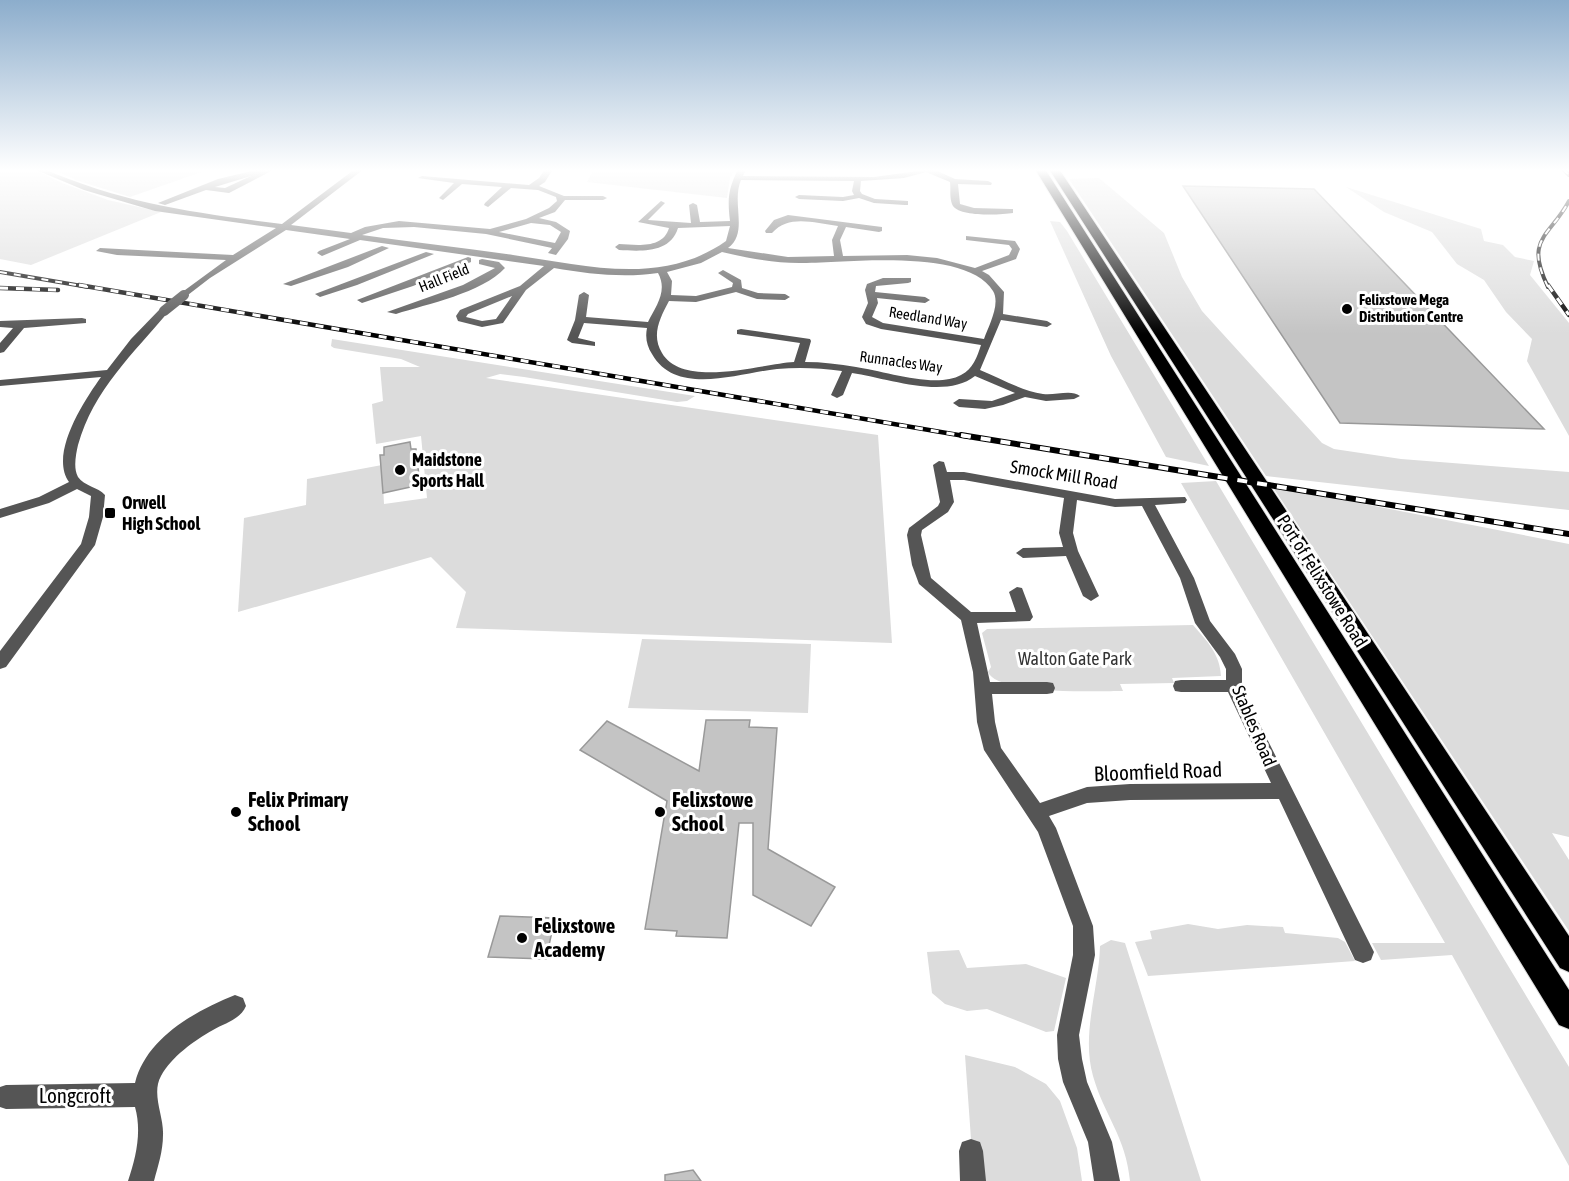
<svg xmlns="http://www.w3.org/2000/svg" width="1569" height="1181" viewBox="0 0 1569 1181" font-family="'Asap Condensed',sans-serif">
<rect width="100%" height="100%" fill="#fff"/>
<path fill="#dcdcdc" d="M0,169H33L62,183L108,200L161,212L31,265L0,259Z
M52,169H210L130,197L76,180Z
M594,169H735L730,178L727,198L587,182Z
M1099,178L1164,233L1182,277L1202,311L1322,443L1334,449L1401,459L1569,472V510L1266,476L1069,179Z
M1346,187L1481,229L1484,241L1503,245L1515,257L1534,261L1530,275L1569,323V436L1527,361L1532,339L1506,312L1484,280L1457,264L1432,232L1384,212Z
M1050,221L1060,222L1067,231L1209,466L1166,457L1111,356Z
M332,339L695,396L687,401L677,402L524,377L500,374L486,378L878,435L892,643L456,628L466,592L431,557L238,612L244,518L306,505L307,479L382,465L384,504L427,498L421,436L376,444L372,404L383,401L380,367H420L401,359L334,348L331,346Z
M1216,481L1569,1067V1166L1452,955L1381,960L1372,943H1445L1181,483Z
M1272,486L1569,544V837L1552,833L1569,860V931Z
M1193,625C1207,641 1220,654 1221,676L1172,678L1174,683L1120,684L1123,691C1099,691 997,695 988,672L991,667L982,633L987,629Z
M642,639L811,644L808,713L628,708Z
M1188,924L1218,929L1247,925L1283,927L1285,933L1338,938L1345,942L1355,961L1148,976L1135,942L1152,939L1150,931Z
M1111,940L1125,943L1201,1181H1130C1126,1137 1104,1115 1093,1076C1081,1034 1099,988 1100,946Z
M959,950L967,968L1026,964L1066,978L1054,1031L1046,1032L987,1009L967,1011L945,1004L932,993L927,952Z
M965,1055L1015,1067L1046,1084L1060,1101L1077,1148L1082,1181H974Z"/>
<path fill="#c4c4c4" stroke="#999" stroke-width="1.5" d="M1183,186L1314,189L1544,429L1340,423Z
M410,442L411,449H416L420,485L383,493L380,455H384V447Z
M706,720H750L749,727L777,728L768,849L835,887L811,926L753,895V823H739L727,938L676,936L677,931L645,929L667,801L580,750L607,721L699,771Z
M500,916L555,918L546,959L488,957Z
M693,1170L701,1181H665V1175Z"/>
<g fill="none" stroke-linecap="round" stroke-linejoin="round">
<defs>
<path id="highway" d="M1035,169H1045L1569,990V1029L1559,1025Z
M1049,169H1059L1569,936V972L1560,968Z"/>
</defs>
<use href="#highway" stroke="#dbdbdb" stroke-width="2"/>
<path fill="#555" fill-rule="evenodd" d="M34,169H44C125,204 196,213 282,224L355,169H364L291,225L351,233L365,227L399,221L490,229L526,219L549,208L557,201L556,197L538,190L511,188L488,207L484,205L485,203L502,187L462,184L443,200L439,198L454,183L418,178L422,176L529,185L539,178L545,169H553L545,182L539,186L564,196H603L607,198L603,200H565L555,212L539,218L556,222L570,231L568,239L556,255L548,253L552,248L486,234L414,227L383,228L362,235C412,242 463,248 513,255C585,265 661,287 726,241L730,226L678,228C670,254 640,251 619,250L615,247L619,244C637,245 663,249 669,228L638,222L661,201L665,203L648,220L691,223L689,205L693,203L697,205L700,222L730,221C727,197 729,188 738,169H746L743,176L874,177L933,169L955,179L988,181L992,183L991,185L958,184L960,204L974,208L1010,209H1013V213C1000,215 961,217 953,206C949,199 951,189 950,182L926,172L904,178L861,181L860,191L862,194L875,199L908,201V205H905L874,203L859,198L843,201L799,199L795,197L799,195L843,197L854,195L852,191L854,181L741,180C731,203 749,233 728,248L788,257L834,256L832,240L838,226C814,223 789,214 772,233H766L765,231L774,220L788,215L882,227V231L879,232L846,227L840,240L843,256L907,255L937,258L975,268L1009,255L1012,249L1009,245L966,240V236L1015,241L1020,249L1016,259L982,271L989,275L1004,292L1003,314L1047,321L1052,324L1047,327L1001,320L980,370C1000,378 1022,391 1043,394C1054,396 1071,389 1080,396L1074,399L1046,401L1025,397L1003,405L985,409L959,407L953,403L959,399L992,401L1015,393L975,376C945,400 887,378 852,373L843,395L837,398L831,395L842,371C820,368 799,367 777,369C739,373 676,397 652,354C647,346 645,338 647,328L584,323L578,338L595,342V346L572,343L567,340L575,320L579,295L584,292L589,295L586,317L648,322C656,306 668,291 658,273C624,278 588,274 554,268L526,290L503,323L482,327L458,321L456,316L460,310L520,286L544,266L360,240L322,256L317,253L319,251L350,239L286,230L210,278L184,298L179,295L181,293L226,260L117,255L96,251L100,248L233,255L276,228L155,211L84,190ZM531,223L550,225L561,232L555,243L499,232ZM722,252C747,258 773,263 799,263C845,263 967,247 993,291C1001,304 988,327 984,339L883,323L872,317L878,303L877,298L925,303L930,300L925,297L875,292L876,286L908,283L911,282V278H883L867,284L865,290L868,303L862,317L866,324L881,329L981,345C977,357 973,369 961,375C936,389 884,371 856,367C839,364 822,362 805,362L811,341L810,339L741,329L737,330V334L800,343L794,362C760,364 683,389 662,353C651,335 660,318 669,301L696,302L736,292L757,299L785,300L790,297L785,294L758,293L742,288L741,280L723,270L718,273L733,283L732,287L696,296L671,295L672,281L667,272L701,263ZM512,296L496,319L482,321L466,317L468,314Z
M260,169H275L229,193L206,190L165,205L158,203L218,179ZM251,176L225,188L215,187Z
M382,246L389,248L348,267L291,286L283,284Z
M426,252L434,254L357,285L320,297L315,294Z
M468,257L471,258V262L413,286L362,303L357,300Z
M482,259L499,262L505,268C482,293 427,304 396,314L387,312L463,285L495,268L479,264V260Z
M160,309L169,311C134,353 93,390 78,445C76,454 73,468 78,477C84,486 98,487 105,495L103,517L95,545L6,667L0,669V651L81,544L89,517L91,496L77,489L49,503L0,518V509L39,497L69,482C49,454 84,401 101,377L0,386V380L107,370L131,339Z
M82,318L86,319V323L24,328L4,352L0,353V343L13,328L0,327V321Z
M939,461L944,462L947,472H964L1115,499L1185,497L1187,500L1185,503L1155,505L1194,578L1210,621L1235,654L1242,669V686L1249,703L1374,952L1371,960L1363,963L1355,960L1279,799L1130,800L1087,803L1049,816L1056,828L1093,926L1095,955L1079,1035L1082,1059L1087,1082L1112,1142L1120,1181H1094L1088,1142L1063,1082L1058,1059L1057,1035L1073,955V926L1038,832L984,750L977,722L973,672L961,620L919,584L912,565L907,535L909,528L938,506L940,502L933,465ZM950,480H964L1064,498L1059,533L1063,547L1023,548L1016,553L1023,558L1066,556L1083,596L1091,601L1099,596L1078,551L1073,533L1077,500L1115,507L1142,506L1180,578L1195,623L1220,657L1226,669V680H1181L1175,681L1173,686L1175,691L1181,692H1228L1271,783L1130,784L1087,787L1040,803L1001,748L995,722L992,694H1047L1053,693L1055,688L1053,683L1047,682H990L977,623L1030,621L1033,617L1022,588L1017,587L1009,592L1016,612H971L931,578L921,535L922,530L948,512L954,502Z
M235,995L243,998L246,1006C241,1019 225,1023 213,1030C194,1041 172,1056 161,1076C151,1094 164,1116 163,1135C163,1151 158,1166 154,1181H128C136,1157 142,1132 135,1107L6,1109L0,1107V1087L6,1085L135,1083C146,1038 195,1011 235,995Z
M971,1139L980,1142L983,1151L986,1181H960L959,1151L962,1142Z"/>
<use href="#highway" fill="#000" fill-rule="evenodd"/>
<defs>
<path id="rail-far2" d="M1563,169L1569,175
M0,272L88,287
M1548,287C1524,238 1550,237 1569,201"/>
<path id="rail-far1" d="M79,285L970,437
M1548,285L1569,315
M0,288L58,290"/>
<path id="rail" d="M961,435L1569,534"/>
</defs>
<use href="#rail-far2" stroke="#000" stroke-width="4"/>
<use href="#rail-far1" stroke="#000" stroke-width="4.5"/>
<use href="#rail" stroke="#000" stroke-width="6"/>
<use href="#rail-far2" stroke="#fff" stroke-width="2" stroke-dasharray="7" stroke-linecap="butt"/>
<use href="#rail-far1" stroke="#fff" stroke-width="3" stroke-dasharray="8" stroke-linecap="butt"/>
<use href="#rail" stroke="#fff" stroke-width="4" stroke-dasharray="10" stroke-linecap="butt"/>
<path stroke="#555" stroke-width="10" d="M164,311L184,295"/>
</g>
<linearGradient id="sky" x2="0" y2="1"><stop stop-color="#8cadcc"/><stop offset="0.51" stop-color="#fff"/><stop offset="1" stop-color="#fff" stop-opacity="0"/></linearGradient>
<rect width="1569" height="334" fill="url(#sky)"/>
<g fill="#000" stroke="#fff" stroke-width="2">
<circle cx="1347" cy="309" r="6"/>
<circle cx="400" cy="470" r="6"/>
<rect x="104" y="507" width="12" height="12" rx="3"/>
<circle cx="236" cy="812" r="6"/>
<circle cx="660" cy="812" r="6"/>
<circle cx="522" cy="938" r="6"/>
</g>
<g text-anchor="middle" stroke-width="6" stroke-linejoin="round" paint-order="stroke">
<g font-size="15" fill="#000" stroke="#fff">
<text transform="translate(444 278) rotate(-22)" y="5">Hall Field</text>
<text transform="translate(928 318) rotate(9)" y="5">Reedland Way</text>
<text transform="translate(901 362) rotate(8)" y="5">Runnacles Way</text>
</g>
<g font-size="15" font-weight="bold" fill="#000" stroke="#fff" text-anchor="start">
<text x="1359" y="305">Felixstowe Mega<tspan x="1359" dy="17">Distribution Centre</tspan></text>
</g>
<g font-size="18" font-weight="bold" fill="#000" stroke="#fff" text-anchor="start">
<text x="412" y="466">Maidstone<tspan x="412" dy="21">Sports Hall</tspan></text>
<text x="122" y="509">Orwell<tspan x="122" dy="21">High School</tspan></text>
</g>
<g font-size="18" fill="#000" stroke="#fff">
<text transform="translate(1064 475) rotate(9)" y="6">Smock Mill Road</text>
<text transform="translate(1322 581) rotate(58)" y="6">Port of Felixstowe Road</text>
<text transform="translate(1254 726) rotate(67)" y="6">Stables Road</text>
</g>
<g font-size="18" fill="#333" stroke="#fff">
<text x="1075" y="665">Walton Gate Park</text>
</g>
<g font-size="21" fill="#000" stroke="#fff">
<text transform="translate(1158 772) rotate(-2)" y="7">Bloomfield Road</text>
<text x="75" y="1103">Longcroft</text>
</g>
<g font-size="21" font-weight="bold" fill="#000" stroke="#fff" text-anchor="start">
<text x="248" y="807">Felix Primary<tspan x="248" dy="24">School</tspan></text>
<text x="672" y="807">Felixstowe<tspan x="672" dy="24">School</tspan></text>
<text x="534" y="933">Felixstowe<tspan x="534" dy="24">Academy</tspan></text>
</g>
</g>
</svg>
